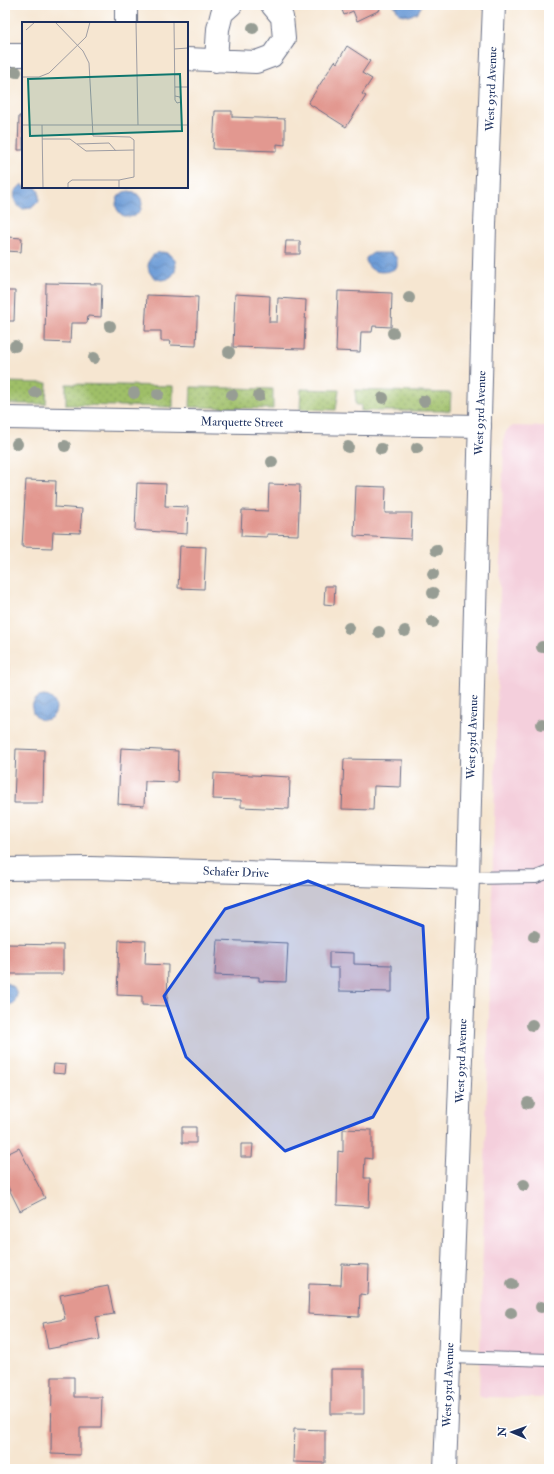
<svg xmlns="http://www.w3.org/2000/svg" width="554" height="1474" viewBox="0 0 554 1474" font-family="'IM FELL Double Pica',serif">
<defs>
<pattern id="grass-dots" width="8" height="8" patternUnits="userSpaceOnUse"><rect width="8" height="8" fill="#9fbf68"/><path d="M2 2h.1M6 6h.1" fill="none" stroke="#819c59" stroke-width="1.8" stroke-linecap="round"/></pattern>
<pattern id="water-waves" width="16" height="10" patternUnits="userSpaceOnUse"><rect width="16" height="10" fill="#6e9dd7"/><path d="M0 5q4-4 8 0t8 0" fill="none" stroke="#5a80b2"/></pattern>
</defs>
<rect width="100%" height="100%" fill="#fff"/>
<filter id="ink" filterUnits="userSpaceOnUse"><feTurbulence type="fractalNoise" baseFrequency=".025" numOctaves="2"/><feDisplacementMap in="SourceGraphic" scale="8" xChannelSelector="R" yChannelSelector="G"/><feConvolveMatrix kernelMatrix="1 2 1 2 8 2 1 2 1" color-interpolation-filters="sRGB"/></filter>
<filter id="wash" filterUnits="userSpaceOnUse"><feTurbulence type="fractalNoise" baseFrequency=".012" numOctaves="4" result="noise"/><feDisplacementMap in="SourceGraphic" scale="16" xChannelSelector="R" yChannelSelector="G"/><feGaussianBlur stdDeviation="0.9" result="paint"/><feColorMatrix in="noise" values="0 0 0 0 0 0 0 0 0 0 0 0 0 0 0 0 0 1.4 0 .05"/><feComposite in="paint" operator="in"/></filter>
<g filter="url(#wash)">
<rect width="100%" height="100%" fill="#f6e6d1"/>
<path fill="#f4cfdc" d="M513,426L549,427V1398L479,1397L504,436L507,430Z"/>
<path fill="url(#grass-dots)" stroke="#5d7763" d="M5,382L47,383L46,404H5Z
M66,384L173,386V407L66,405Z
M191,387L273,389V409L190,407Z
M301,389L339,390L336,410L300,409Z
M355,390L451,393L450,411H361V405H356Z"/>
<path fill="url(#water-waves)" stroke="#44669a" d="M394,5H422L418,12L409,16L399,14Z
M22,184L23,187H36L39,192V201L32,208L23,209C15,205 13,200 15,191Z
M116 204a13 13 0 1 1 26 0a13 13 0 1 1-26 0Z
M148 266a14 14 0 1 1 28 0a14 14 0 1 1-28 0Z
M373,253H392L397,258V267C388,275 365,274 366,258Z
M32 708a12 12 0 1 1 24 0a12 12 0 1 1-24 0Z
M5,982L14,987L17,995L14,1003L6,1006Z"/>
<g id="blocks">
<path fill="#e29890" d="M340,5H378L380,10L357,21L353,11L344,15Z
M347,46L370,61L362,73L372,79L362,94L366,96L346,127L308,103L335,61L337,63Z
M215,111H232V117L285,119V145L277,144V151L213,149Z
M19,116H23V150H18Z
M8,237L22,238L21,252L7,251Z
M286,241H300V254H285Z
M46,283L102,284L101,317L88,316L87,323H71L70,343L45,342Z
M5,291H15L14,321H5Z
M338,291L392,293L391,327L373,326L372,332H361L360,352L336,351Z
M235,294L270,296L269,322H277L278,298L306,300L304,349L233,347Z
M147,295L198,297L196,346L170,345L171,341H161V331H145Z
M26,480L56,481L55,507L82,509L80,533L53,532L52,548L22,547Z
M137,483L166,484L165,506L188,507L187,534L135,530Z
M269,484L300,485L298,535L267,534V537L241,536L242,510L268,511Z
M356,486L386,487L385,513H412L411,539L354,536Z
M180,546L206,547L204,589L178,588Z
M325,586H335L334,605L324,604Z
M5,664H9V677H5Z
M121,748L178,751L177,782L145,781L144,806L118,804Z
M16,749L44,750L43,803H14Z
M344,759L402,760L401,787L374,786L373,810L342,809Z
M214,773L290,777L289,809L241,807V800L213,799Z
M119,940L146,941L145,964L168,965L167,1006L142,1005V996L117,995Z
M217,940L288,943L286,982L259,981V977L215,975Z
M5,944L63,945V974H5Z
M329,952L354,953V964L392,965V992L339,991V968H329Z
M54,1064L66,1065L65,1074L53,1073Z
M182,1127H196V1143H182Z
M343,1129L372,1130V1159L365,1158L364,1178H370L369,1207L337,1205L338,1151L343,1152Z
M241,1144H253L252,1157H241Z
M19,1148L45,1198L20,1211L7,1185L5,1186V1155Z
M342,1264L369,1265L368,1295L360,1294L359,1317L308,1314L309,1284L341,1285Z
M108,1286L114,1314L96,1317L100,1339L48,1349L43,1323L65,1319L60,1295Z
M331,1369H364V1414H331Z
M52,1377H74V1397H102L101,1428H80V1455L51,1454Z
M294,1429L325,1430V1463L293,1462Z"/>
</g>
</g>
<g filter="url(#ink)">
<use href="#blocks" fill-opacity="0" stroke="#686f86" stroke-width="1"/>
<g fill="none" stroke-linecap="round" stroke-linejoin="round">
<defs>
<path id="lane" d="M468,878L536,877L549,872
M449,1357L549,1360"/>
<path id="street" d="M126,23V5
M5,55H23
M187,59L256,62L272,56L284,39L282,17L272,5
M216,61L218,29L222,13L231,5
M5,418L480,426
M5,869L90,868L468,878"/>
<path id="secondary" d="M445,1469L468,878L485,225L494,5"/>
</defs>
<use href="#lane" stroke="#686f86" stroke-width="14"/>
<use href="#street" stroke="#686f86" stroke-width="24"/>
<use href="#secondary" stroke="#686f86" stroke-width="24"/>
<use href="#lane" stroke="#fff" stroke-width="12"/>
<use href="#street" stroke="#fff" stroke-width="22"/>
<use href="#secondary" stroke="#fff" stroke-width="22"/>
</g>
<g fill="#979d94">
<circle cx="253" cy="28" r="6"/>
<circle cx="16" cy="72" r="6"/>
<circle cx="409" cy="298" r="6"/>
<circle cx="110" cy="326" r="6"/>
<circle cx="393" cy="333" r="6"/>
<circle cx="15" cy="346" r="6"/>
<circle cx="229" cy="352" r="6"/>
<circle cx="94" cy="358" r="6"/>
<circle cx="35" cy="392" r="6"/>
<circle cx="134" cy="393" r="6"/>
<circle cx="158" cy="394" r="6"/>
<circle cx="232" cy="395" r="6"/>
<circle cx="259" cy="396" r="6"/>
<circle cx="383" cy="398" r="6"/>
<circle cx="424" cy="401" r="6"/>
<circle cx="17" cy="444" r="6"/>
<circle cx="65" cy="446" r="6"/>
<circle cx="348" cy="447" r="6"/>
<circle cx="417" cy="448" r="6"/>
<circle cx="381" cy="449" r="6"/>
<circle cx="272" cy="462" r="6"/>
<circle cx="436" cy="550" r="6"/>
<circle cx="433" cy="574" r="6"/>
<circle cx="433" cy="593" r="6"/>
<circle cx="433" cy="622" r="6"/>
<circle cx="349" cy="628" r="6"/>
<circle cx="405" cy="631" r="6"/>
<circle cx="379" cy="632" r="6"/>
<circle cx="542" cy="647" r="6"/>
<circle cx="542" cy="724" r="6"/>
<circle cx="534" cy="936" r="6"/>
<circle cx="532" cy="1025" r="6"/>
<circle cx="528" cy="1103" r="6"/>
<circle cx="524" cy="1185" r="6"/>
<circle cx="512" cy="1284" r="6"/>
<circle cx="541" cy="1307" r="6"/>
<circle cx="511" cy="1313" r="6"/>
</g>
</g>
<path fill="#1d4ed8" fill-opacity="0.2" stroke="#1d4ed8" stroke-width="3" stroke-linejoin="round" d="M308,881L423,926L428,1018L373,1117L285,1151L186,1057L164,996L225,909Z"/>
<g text-anchor="middle" stroke-width="4" stroke-linejoin="round" paint-order="stroke">
<g font-size="12" fill="#1b2f5e" stroke="#fff">
<text transform="translate(491 89) rotate(-88)" y="4">West 93rd Avenue</text>
<text transform="translate(480 413) rotate(-88)" y="4">West 93rd Avenue</text>
<text transform="translate(242 422) rotate(1)" y="4">Marquette Street</text>
<text transform="translate(472 737) rotate(-88)" y="4">West 93rd Avenue</text>
<text transform="translate(236 872) rotate(2)" y="4">Schafer Drive</text>
<text transform="translate(461 1061) rotate(-88)" y="4">West 93rd Avenue</text>
<text transform="translate(448 1385) rotate(-88)" y="4">West 93rd Avenue</text>
</g>
</g>
<g transform="translate(22 22)">
<rect width="166" height="166" fill="#f6e6d1"/>
<path fill="none" stroke="#9e9da3" stroke-width="1" d="M33,0L61,29L67,41L71,114L108,115L112,118V155L97,158M114,0L116,103M152,0L153,78L155,81L159,80L158,75L153,74M4,8L13,0M152,27L166,26M0,55H17L27,51L64,15L68,0M153,65H166M0,103H166M20,103L21,166M20,117H48L64,129L112,128M55,122L87,121L94,129M46,166V161L50,158H97V166"/>
<path fill="#0f766e" fill-opacity="0.15" stroke="#0f766e" stroke-width="2" d="M158,52L160,109L8,114L6,57Z"/>
<rect width="166" height="166" fill="none" stroke="#1b2f5e" stroke-width="2"/>
</g>
<rect width="554" height="1474" fill="none" stroke="#fff" stroke-width="20"/>
<g transform="translate(512 1432) rotate(272)" stroke="#ffffff" stroke-width="3" paint-order="stroke">
<path d="M0-3L7 15L0 10L-7 15Z" fill="#1b2f5e"/>
<text y="-6" font-size="11" font-weight="bold" text-anchor="middle" fill="#1b2f5e">N</text>
</g>
</svg>
